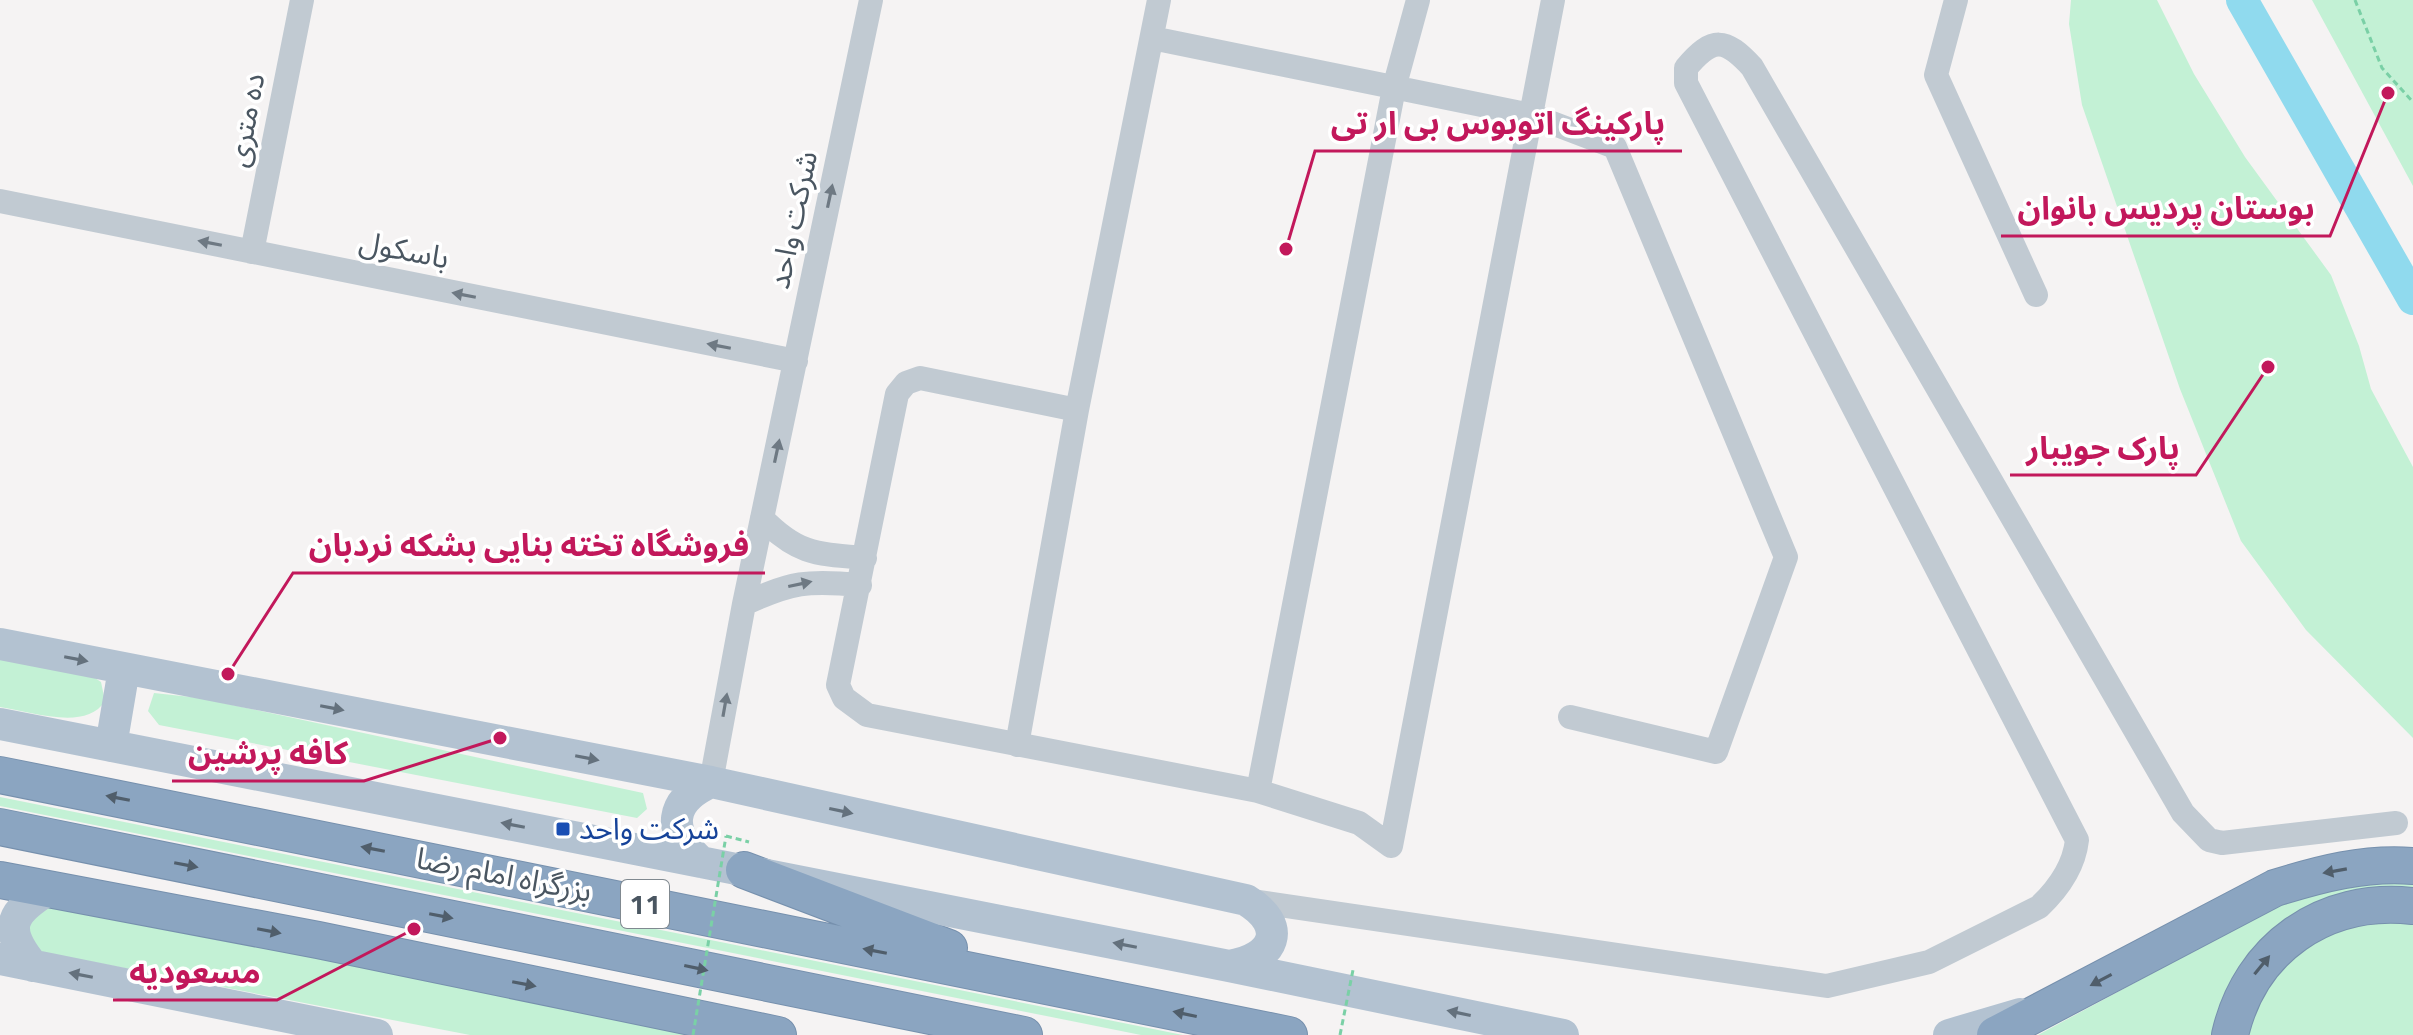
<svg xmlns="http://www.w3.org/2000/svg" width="2413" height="1035" viewBox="0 0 2413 1035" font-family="'Titillium Web','Noto Sans Arabic',sans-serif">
<rect width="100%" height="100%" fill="#f5f3f3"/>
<path fill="#c3f1d5" d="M2071,0H2157L2194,74L2245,157L2331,275L2359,346L2371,389L2413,467V738L2306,630L2241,541L2180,389L2082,105L2069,24Z
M2312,0H2413V186Z
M0,658L89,674L101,682L105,701C86,732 30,711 0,707Z
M154,693L200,698L643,793L647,809L637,818L159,725L148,711Z
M0,797L1183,1035H1141L0,806Z
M2413,876V896L2338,903L2221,1035H2038L2303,892Z
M43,905L316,955L691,1035H470L41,952L28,940V917Z
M2413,914V1035H2240L2244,1019L2307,936Z"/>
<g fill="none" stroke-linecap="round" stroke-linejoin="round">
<path stroke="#90daee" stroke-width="32" d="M2242,0L2413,299"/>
<defs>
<path id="highway" d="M0,775L1289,1035
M0,827L1024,1035
M744,870L949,948
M0,880L318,940L778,1035
M1995,1035L2275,888C2320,874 2365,862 2413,866
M2230,1035C2250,948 2324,896 2413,906"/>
</defs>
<use href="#highway" stroke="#7690ad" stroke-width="38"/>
<path stroke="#7ad0a6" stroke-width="3" stroke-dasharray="6 4" stroke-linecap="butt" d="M2355,0L2382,68L2413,102
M726,836L749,842"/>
<path stroke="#c1cad2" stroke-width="24" d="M1956,0L1936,75L2036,295
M1152,38L1531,115L1615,147L1786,557L1716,752L1570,717
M0,201L796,361
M252,252L302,0
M1077,410L920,378L906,383L897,394L838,685L844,698L867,715L1258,791L1359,823L1391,846L1553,0
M762,518C797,554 816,554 865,558
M744,604C791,582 808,580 860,585
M1017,745L1077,410L1159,0
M711,782L744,604L871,0
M1258,791L1394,88L1418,0
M1246,900L1827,986L1929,962L2039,907C2058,889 2074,867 2077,840L1686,83V68C1713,36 1725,38 1752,67L2183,813L2209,840L2222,843L2396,823"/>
<path stroke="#b3c2d1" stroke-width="32" d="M0,644L711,782L1246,900C1289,926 1275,959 1229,966
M0,724L1229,966L1563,1035
M111,746L124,669
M701,862C666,831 669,801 711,782
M0,959L377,1035
M33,966C2,928 10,913 49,889
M1949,1035L2020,1014"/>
<use href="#highway" stroke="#8ba5c1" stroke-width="36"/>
<path stroke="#7ad0a6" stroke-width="3" stroke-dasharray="6 4" stroke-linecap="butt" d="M693,1035L726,836
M1340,1035L1353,970"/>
</g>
<defs><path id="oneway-solid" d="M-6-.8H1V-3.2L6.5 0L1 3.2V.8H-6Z" transform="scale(2)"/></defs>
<g fill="#6e7983">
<use href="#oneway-solid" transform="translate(830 196) rotate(-78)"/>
<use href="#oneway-solid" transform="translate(210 243) rotate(-169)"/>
<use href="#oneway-solid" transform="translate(464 295) rotate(-169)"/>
<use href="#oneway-solid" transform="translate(719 346) rotate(-169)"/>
<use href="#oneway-solid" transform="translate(777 451) rotate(-78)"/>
<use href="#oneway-solid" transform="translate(800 584) rotate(-12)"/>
<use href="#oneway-solid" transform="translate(725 705) rotate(-80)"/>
</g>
<g fill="#64717d">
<use href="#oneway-solid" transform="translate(76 659) rotate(11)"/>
<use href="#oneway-solid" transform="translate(332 708) rotate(11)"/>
<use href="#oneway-solid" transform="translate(587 758) rotate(11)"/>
<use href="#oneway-solid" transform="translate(841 811) rotate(12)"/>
<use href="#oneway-solid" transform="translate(513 825) rotate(-169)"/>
<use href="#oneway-solid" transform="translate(1125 945) rotate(-169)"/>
<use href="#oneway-solid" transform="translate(81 975) rotate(-169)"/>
<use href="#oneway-solid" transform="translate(1459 1013) rotate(-168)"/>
</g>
<g fill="#505e6b">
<use href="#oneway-solid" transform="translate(118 798) rotate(-169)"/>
<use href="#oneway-solid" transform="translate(373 849) rotate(-169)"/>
<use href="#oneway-solid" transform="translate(186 865) rotate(11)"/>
<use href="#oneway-solid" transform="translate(2335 871) rotate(170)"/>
<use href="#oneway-solid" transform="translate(441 916) rotate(11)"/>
<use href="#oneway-solid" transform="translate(269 931) rotate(11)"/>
<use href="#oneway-solid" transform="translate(875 951) rotate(-169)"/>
<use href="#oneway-solid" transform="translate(2262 965) rotate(-51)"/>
<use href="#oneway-solid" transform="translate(696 968) rotate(12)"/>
<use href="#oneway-solid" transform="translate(2101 980) rotate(152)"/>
<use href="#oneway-solid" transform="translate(524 984) rotate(11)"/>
<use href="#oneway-solid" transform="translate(1185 1014) rotate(-168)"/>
</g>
<rect fill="#1a4fb4" stroke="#fff" stroke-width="3" x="555" y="821" width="16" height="16" rx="4"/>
<g text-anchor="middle" stroke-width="7" stroke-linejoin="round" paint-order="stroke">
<rect fill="#fff" stroke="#808990" stroke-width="2" x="621" y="880" width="48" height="48" rx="6"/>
<g font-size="28" font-weight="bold" fill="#4a5661">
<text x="645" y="914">11</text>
</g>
<g font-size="30" fill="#4a5661" stroke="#fff">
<text transform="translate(246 120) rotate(-79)" y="10">ده متری</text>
<text transform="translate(793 220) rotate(-78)" y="10">شرکت واحد</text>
<text transform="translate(404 250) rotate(11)" y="10">باسکول</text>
<text transform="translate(504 875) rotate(11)" y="10">بزرگراه امام رضا</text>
</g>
<g font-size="30" fill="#164399" stroke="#fff" text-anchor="start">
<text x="579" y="839">شرکت واحد</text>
</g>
</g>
<path fill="none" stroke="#c2185b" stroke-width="3" d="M1286 249L1315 151H1682M2388 93L2330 236H2001M2268 367L2196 475H2010M228 674L293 573H765M500 738L364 781H172M414 929L277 1000H113"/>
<g fill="#c2185b" stroke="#fff" stroke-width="3">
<circle cx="1286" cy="249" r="8"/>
<circle cx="2388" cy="93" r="8"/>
<circle cx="2268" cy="367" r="8"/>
<circle cx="228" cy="674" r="8"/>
<circle cx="500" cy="738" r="8"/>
<circle cx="414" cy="929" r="8"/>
</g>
<g font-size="32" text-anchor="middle" font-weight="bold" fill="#c2185b" stroke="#fff" stroke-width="7" stroke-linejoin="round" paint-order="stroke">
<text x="1498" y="134">پارکینگ اتوبوس بی ار تی</text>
<text x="2166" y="219">بوستان پردیس بانوان</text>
<text x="2103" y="459">پارک جویبار</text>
<text x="529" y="556">فروشگاه تخته بنایی بشکه نردبان</text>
<text x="268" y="764">کافه پرشین</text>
<text x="195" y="983">مسعودیه</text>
</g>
</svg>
